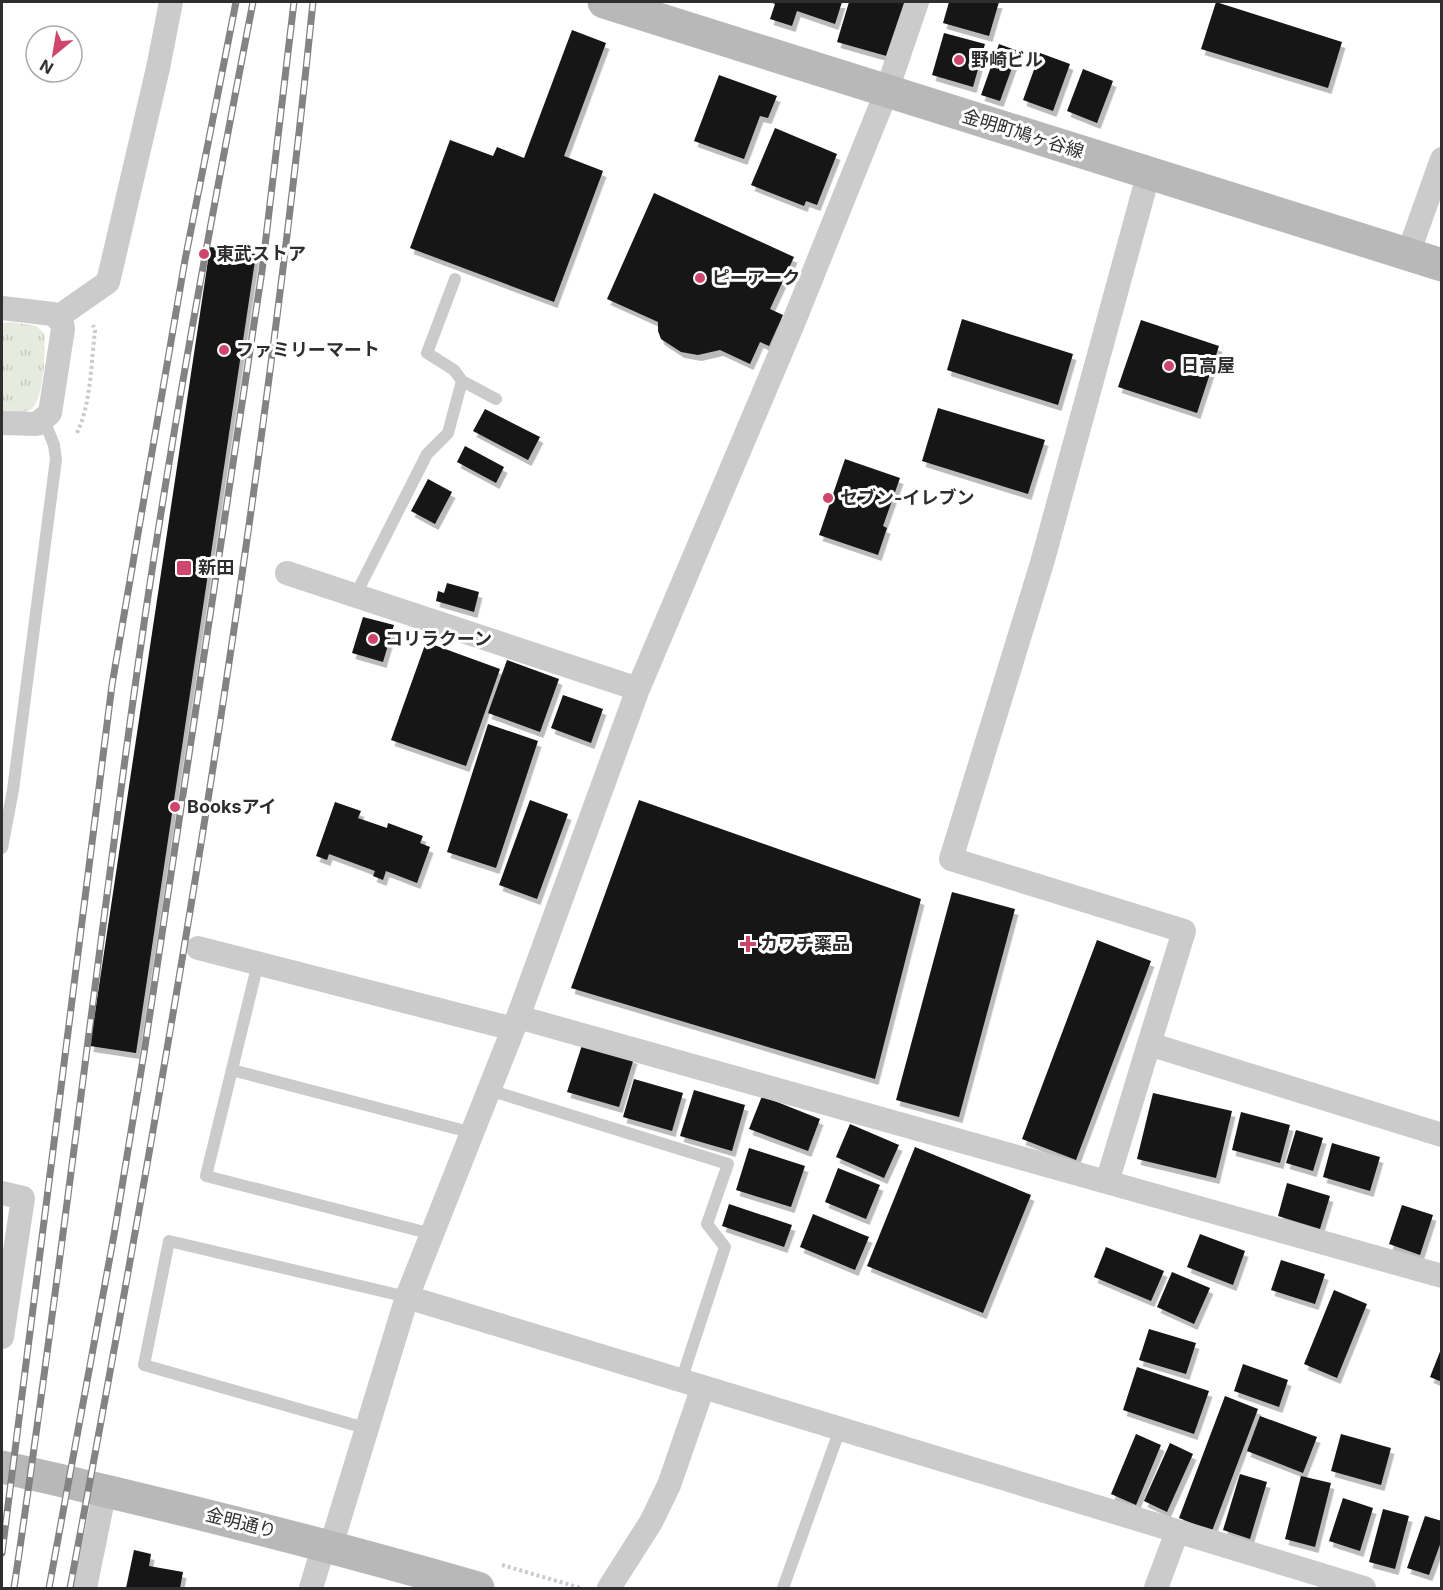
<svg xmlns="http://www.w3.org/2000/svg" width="1443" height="1590" viewBox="0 0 1443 1590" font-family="Inter,'Noto Sans JP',sans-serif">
<defs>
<pattern id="grass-tufts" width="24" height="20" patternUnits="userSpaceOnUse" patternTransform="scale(1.5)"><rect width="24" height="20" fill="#e7eade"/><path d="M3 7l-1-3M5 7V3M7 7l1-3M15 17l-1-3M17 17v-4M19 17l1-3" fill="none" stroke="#c6c9bf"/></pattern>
<filter id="shadow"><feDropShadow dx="3.5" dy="6" stdDeviation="0" flood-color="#0004"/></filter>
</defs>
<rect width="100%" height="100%" fill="#fff"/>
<path fill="url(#grass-tufts)" d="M12,322L36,326L44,333C46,349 44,403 30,410C21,414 11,412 2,412V323Z"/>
<path fill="#151515" filter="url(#shadow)" d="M770,2H842L835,24L797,11L792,26L770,19L775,4Z
M849,2H905L890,57L837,42Z
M949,2H999L989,36L943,23Z
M1216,2L1342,42L1328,88L1201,49Z
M572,30L606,43L564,156L603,171L554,302L410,248L450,140L493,156L497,147L524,158Z
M944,33L985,44L973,87L932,75Z
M999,44L1018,51L1000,101L981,95Z
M1040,53L1070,64L1053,111L1023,100Z
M1083,69L1113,81L1097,123L1067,111Z
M719,75L777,96L768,118L760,116L744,159L694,141Z
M775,128L837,154L817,205L806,201L804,206L751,185Z
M654,193L794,257L770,309L783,315L769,346L760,342L750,364L720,350L698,355L681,352L661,339L658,331V322L607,299Z
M210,247L256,254L136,1053L90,1046Z
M962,319L1073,354L1058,405L947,370Z
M1141,320L1219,346L1197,413L1118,387Z
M938,408L1045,440L1028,494L922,461Z
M485,409L540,437L528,460L473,431Z
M465,446L504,467L496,483L457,462Z
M845,459L900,478L883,526L887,528L878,555L819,535Z
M428,479L452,492L435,524L411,511Z
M447,583L479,592L474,612L436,601L438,591L444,593Z
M363,617L394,625L383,662L352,653Z
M426,642L500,669L466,766L391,740Z
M507,660L559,679L540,732L488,713Z
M563,695L603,709L591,743L551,728Z
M488,724L538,741L496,868L447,852Z
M530,800L568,814L537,899L499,885Z
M639,800L921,899L875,1079L571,988Z
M335,802L361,811L358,818L387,828L388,823L423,836L420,843L430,847L417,883L386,871L383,880L373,876L375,871L329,854L327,860L316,856Z
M952,892L1015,909L959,1117L896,1100Z
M1097,940L1151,961L1076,1160L1022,1139Z
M583,1042L634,1058L619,1107L567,1092Z
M634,1079L683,1093L672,1131L623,1117Z
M694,1090L745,1105L732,1151L680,1136Z
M1153,1093L1232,1111L1216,1178L1137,1159Z
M762,1096L820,1119L808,1151L749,1129Z
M1241,1112L1290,1125L1280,1163L1232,1150Z
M850,1124L899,1145L884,1178L836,1157Z
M1296,1130L1323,1138L1313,1171L1286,1163Z
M1332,1143L1380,1157L1370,1191L1323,1177Z
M915,1147L1031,1195L983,1313L867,1266Z
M749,1148L805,1166L791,1207L736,1190Z
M838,1168L880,1185L866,1219L825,1202Z
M1287,1183L1330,1196L1320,1229L1278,1216Z
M729,1204L792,1225L784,1247L722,1226Z
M1402,1205L1433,1215L1420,1255L1389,1244Z
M813,1214L869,1237L855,1270L800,1247Z
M1200,1234L1245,1251L1233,1285L1187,1267Z
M1106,1247L1164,1271L1151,1301L1094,1277Z
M1281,1260L1325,1274L1315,1304L1271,1290Z
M1172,1272L1210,1288L1194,1324L1157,1307Z
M1334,1290L1367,1304L1337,1378L1304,1364Z
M1149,1329L1196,1343L1186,1374L1139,1360Z
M1441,1349H1442V1382L1430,1377Z
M1243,1364L1288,1380L1279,1407L1234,1391Z
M1137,1367L1209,1391L1194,1434L1123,1410Z
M1225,1396L1258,1409L1212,1531L1179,1518Z
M1260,1416L1317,1437L1303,1473L1247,1451Z
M1136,1434L1161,1445L1136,1505L1111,1494Z
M1341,1434L1391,1448L1381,1485L1331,1471Z
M1170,1443L1193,1454L1167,1512L1144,1501Z
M1240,1474L1267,1482L1250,1539L1223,1530Z
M1301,1476L1331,1483L1315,1547L1285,1539Z
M1343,1498L1373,1508L1360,1551L1329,1541Z
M1383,1509L1409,1516L1395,1569L1369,1562Z
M1425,1516L1442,1521V1539L1429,1575L1407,1568Z
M134,1550L151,1554L149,1566L183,1572L180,1588H126Z"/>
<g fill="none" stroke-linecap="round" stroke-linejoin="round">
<path stroke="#cbcbcb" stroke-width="4" stroke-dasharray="3 3" stroke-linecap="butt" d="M77,433C91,404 91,363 95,331L93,325
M502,1565L581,1588"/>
<path stroke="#cbcbcb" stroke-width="12" d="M462,381L496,399
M355,596L427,454L448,433L462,381L454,370L427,353L455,279
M2,848L13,790L56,459L54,445L44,420
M258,963L206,1176L432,1234
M232,1070L473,1133
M489,1090L728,1164L707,1224L725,1247L681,1381
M365,1428L144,1365L169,1241L407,1297
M783,1588L840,1429"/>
<path stroke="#cbcbcb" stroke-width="24" d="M1408,254L1442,159
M2,308L53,314L62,323L63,329L50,413L37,424L2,423
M58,317L108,282L158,68L171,2
M287,573L638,689
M198,948L513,1029
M518,1017L1442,1276
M1149,1044L1184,931L951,859L1042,563L1149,172
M1107,1182L1149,1044L1442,1135
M2,1193L23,1198L2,1337
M407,1297L1364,1588
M331,1546L407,1297L518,1017L638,689L792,326L886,93L917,2
M85,1588L105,1490
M311,1588L324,1545
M609,1588L651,1522L669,1485L703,1387
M1156,1588L1177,1532"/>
<path stroke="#b8b8b8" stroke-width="33" d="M604,2C883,92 1163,177 1442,265
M2,1467C162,1503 321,1543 478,1588"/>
<defs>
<path id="rail" d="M2,1553L112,685L185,260L236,2
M14,1588C58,1293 92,997 133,701C165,467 208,234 253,2
M49,1588L114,1235L144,1053L262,271L294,2
M70,1588C169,1062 259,534 313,2"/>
</defs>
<use href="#rail" stroke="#838383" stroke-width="7"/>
<use href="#rail" stroke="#fff" stroke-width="4.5" stroke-dasharray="14" stroke-linecap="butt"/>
</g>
<g fill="#d0456c" stroke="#fff" stroke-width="2">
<circle cx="959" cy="60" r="6"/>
<circle cx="204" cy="254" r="6"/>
<circle cx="700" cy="278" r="6"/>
<circle cx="224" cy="350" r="6"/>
<circle cx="1169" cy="366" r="6"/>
<circle cx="828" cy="498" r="6"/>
<rect x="176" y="560" width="16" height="16" rx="3"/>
<circle cx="373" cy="639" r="6"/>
<circle cx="175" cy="807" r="6"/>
<path d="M745 935h6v6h6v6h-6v6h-6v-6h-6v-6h6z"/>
</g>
<g text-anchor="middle" stroke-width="6" stroke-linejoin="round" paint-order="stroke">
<g font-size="18" font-weight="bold" fill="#2e2e2e" stroke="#fff" text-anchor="start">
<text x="971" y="66">野崎ビル</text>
<text x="216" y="260">東武ストア</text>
<text x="712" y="284">ピーアーク</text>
<text x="236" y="356">ファミリーマート</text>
<text x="1181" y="372">日高屋</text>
<text x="840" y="504">セブン-イレブン</text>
<text x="198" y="574">新田</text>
<text x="385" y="645">コリラクーン</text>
<text x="187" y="813">Booksアイ</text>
<text x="760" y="950">カワチ薬品</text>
</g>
<g font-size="18" fill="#2e2e2e" stroke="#fff">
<text transform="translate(1023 134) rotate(17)" y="6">金明町鳩ヶ谷線</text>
<text transform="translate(241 1523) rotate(14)" y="6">金明通り</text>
</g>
</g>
<rect width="1443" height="1590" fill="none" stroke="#2e2e2e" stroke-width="6"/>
<g transform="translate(54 54) rotate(210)"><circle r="28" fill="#ffffff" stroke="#ababab" stroke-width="1.5"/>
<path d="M0-4.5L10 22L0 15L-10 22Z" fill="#d0456c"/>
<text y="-9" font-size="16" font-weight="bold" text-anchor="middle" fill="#2e2e2e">N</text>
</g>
</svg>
